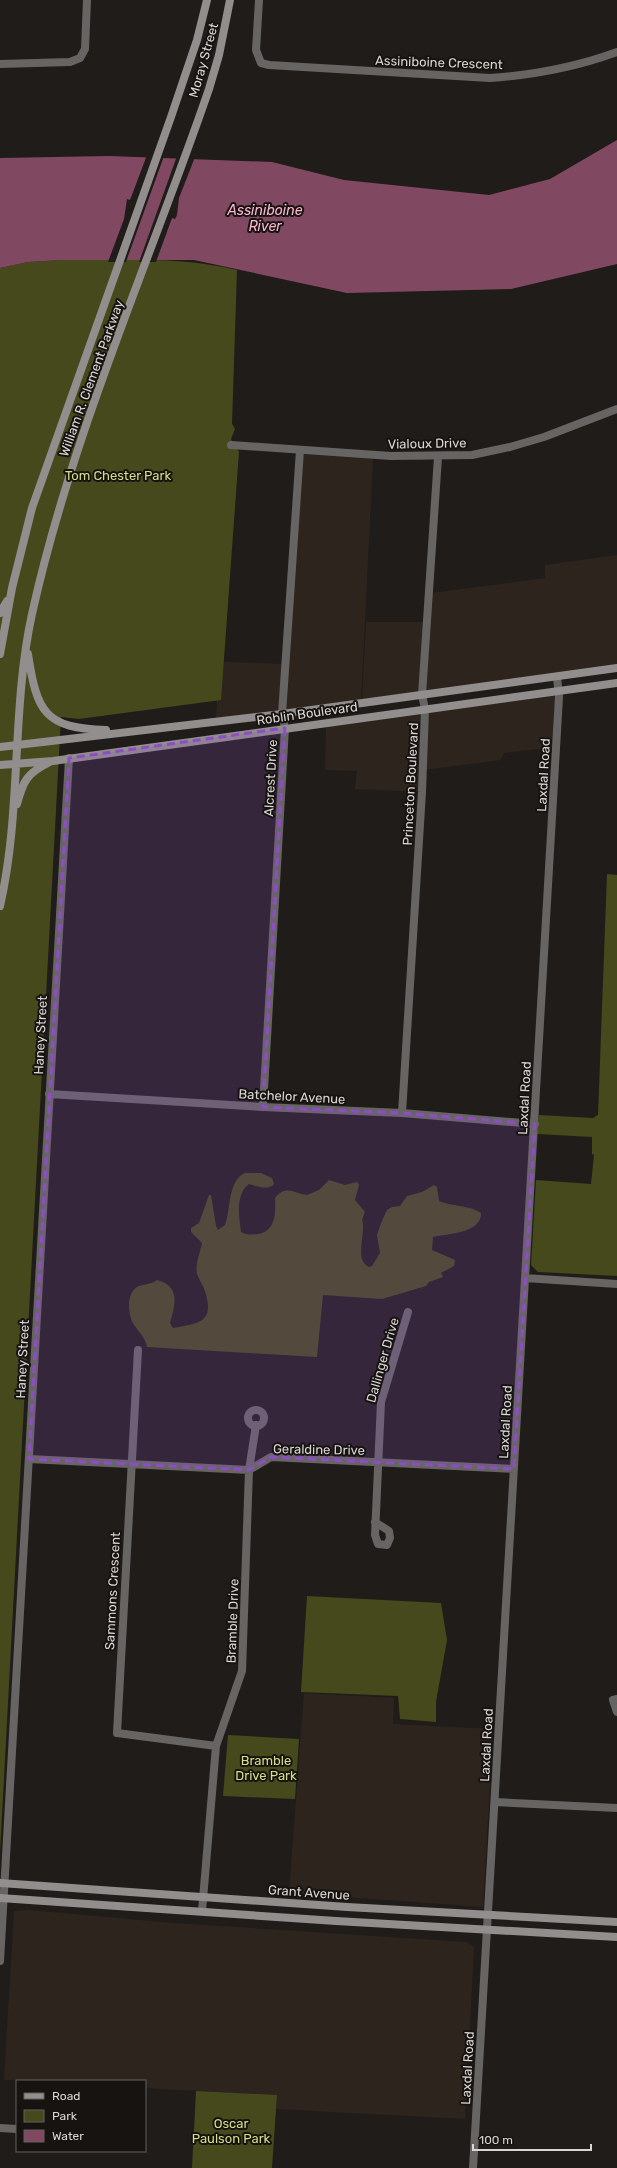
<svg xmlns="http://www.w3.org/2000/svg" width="617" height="2168" viewBox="0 0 617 2168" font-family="Rubik,sans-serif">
<rect width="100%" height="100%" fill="#201c1a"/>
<path fill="#2d241e" d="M302,454L373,459L361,701L283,712Z
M617,555V666L425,691L432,593L545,578V565Z
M366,622H426L421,693L362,701Z
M226,662L284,664L281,712L216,719L219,663Z
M560,693L558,747L504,753L501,760L423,770L422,792L355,789L357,771L325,770L326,727Z
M304,1693L394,1698L393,1724L493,1729L483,1907L289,1893Z
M29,1910L173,1923L467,1942L474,1947L465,2119L276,2109L277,2095L145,2088V2081L4,2080L14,1911Z"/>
<path fill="#45491c" d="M61,260C120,260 180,256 237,270L232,424L235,429L231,439L239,452L221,700L79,719L61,717L0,1852V268L28,262Z
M607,874L617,875V1276L538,1272L531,1265L536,1180L591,1184L594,1155L592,1154V1137L537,1134L539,1115L593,1118L598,1115Z
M245,1173H261L272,1178L274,1184C268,1191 257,1186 249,1184C235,1194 239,1217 241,1232C246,1235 251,1235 257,1234C275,1232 276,1214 275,1198C287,1184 294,1194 307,1195L319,1190L329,1180L345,1185L357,1182L359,1185L355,1200L365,1212L362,1220C367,1232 353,1260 369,1267L372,1266L380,1253L377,1235L381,1223L387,1210L392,1207L400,1206L407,1196L422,1192L434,1185L437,1187L439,1201C453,1207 469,1205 481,1213C482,1233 448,1234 433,1237L432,1250L455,1260L454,1266L441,1273L443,1277L429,1282L426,1286L382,1299L323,1295L317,1357L147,1347C145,1336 138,1332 133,1323C128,1314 126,1294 137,1287C143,1284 151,1285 157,1280C181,1286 175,1305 170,1323L173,1328C199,1323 215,1323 205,1291C203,1285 199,1280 197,1274C195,1264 200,1253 202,1243L191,1232V1228L199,1223L209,1195H211L216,1226L218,1230L225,1225C231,1208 228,1180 245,1173Z
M307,1596L441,1603L447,1640L436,1702V1722L400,1719L398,1696L301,1692Z
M228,1735L299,1739L295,1799L223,1796Z
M196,2091L277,2095L272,2168H192Z"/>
<path fill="#814961" d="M617,140V264L511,289L347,293L194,260H61L28,262L0,268V158L109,156L272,162L344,180L489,195L550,179Z"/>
<path fill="#201c1a" d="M147,155L164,156L126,262H108L124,219L127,199L130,200Z
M177,156L195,157L179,198L177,215L175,219L172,218L156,262H139Z"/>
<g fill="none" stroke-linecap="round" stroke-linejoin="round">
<path stroke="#676564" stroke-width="8" d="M259,0L256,50L261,63L269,65L490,78C534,75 576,67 617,52
M0,64L70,62L80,58L85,49L87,0
M231,445L391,456L472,455L510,447L544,437L617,409
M49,1094L263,1107L402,1113L535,1124
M263,1107L285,728L282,714L300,450
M402,1113L422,792L425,709L422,695L438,457
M525,1278L617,1284
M138,1350L117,1733L216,1746
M248 1418a8 8 0 1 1 16 0a8 8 0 1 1-16 0Z
M29,1459L249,1470L271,1457L514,1469
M375,1522L389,1531L390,1538L387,1545L378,1544L375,1535L381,1402L408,1312
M617,1699L613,1700L617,1712
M495,1802L617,1808
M202,1911L216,1746L242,1671L249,1470L256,1425
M0,1961L69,758
M0,2128L17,2129
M473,2168L559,697L557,677"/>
<path stroke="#928e8d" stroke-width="8" d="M0,613L7,601
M0,654L12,588L32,508L171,117L197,40L207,0
M28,654C37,713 45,728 106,730
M0,747L282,714L617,668
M0,765L53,761L617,683
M17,804C23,781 27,773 50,762
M0,906C22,810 11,710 32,614C72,433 149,264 209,89L219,55L230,0
M0,1883L347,1907L617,1922
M0,1898L336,1921L617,1937"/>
</g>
<path fill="#8e4ec3" fill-opacity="0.2" stroke="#8e4ec3" stroke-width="3" stroke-dasharray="8 5" stroke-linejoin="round" d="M285,728L263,1107L402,1113L535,1124L514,1469L271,1457L249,1470L29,1459L69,758Z"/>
<g text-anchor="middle" stroke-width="4" stroke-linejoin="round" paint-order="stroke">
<g font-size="13" fill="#d9d6d4" stroke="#171311">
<text transform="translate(203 60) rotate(-74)" y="5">Moray Street</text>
<text transform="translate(439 62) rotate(2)" y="5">Assiniboine Crescent</text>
<text transform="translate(91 378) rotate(-70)" y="5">William R. Clement Parkway</text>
<text transform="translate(427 443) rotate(-1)" y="5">Vialoux Drive</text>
<text transform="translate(307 713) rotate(-8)" y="5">Roblin Boulevard</text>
<text transform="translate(543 775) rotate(-87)" y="5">Laxdal Road</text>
<text transform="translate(270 778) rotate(-87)" y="5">Alcrest Drive</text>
<text transform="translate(410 784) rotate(-87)" y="5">Princeton Boulevard</text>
<text transform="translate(40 1035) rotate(-87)" y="5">Haney Street</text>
<text transform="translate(292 1096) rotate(3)" y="5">Batchelor Avenue</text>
<text transform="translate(524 1098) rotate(-87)" y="5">Laxdal Road</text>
<text transform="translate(22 1359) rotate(-87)" y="5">Haney Street</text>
<text transform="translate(382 1360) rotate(-74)" y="5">Dallinger Drive</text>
<text transform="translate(505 1422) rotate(-87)" y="5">Laxdal Road</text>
<text transform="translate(319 1449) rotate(1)" y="5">Geraldine Drive</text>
<text transform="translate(112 1591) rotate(-87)" y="5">Sammons Crescent</text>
<text transform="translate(232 1621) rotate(-88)" y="5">Bramble Drive</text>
<text transform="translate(486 1745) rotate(-87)" y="5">Laxdal Road</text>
<text transform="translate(309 1892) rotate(4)" y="5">Grant Avenue</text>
<text transform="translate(467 2068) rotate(-87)" y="5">Laxdal Road</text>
</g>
<g font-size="13" fill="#d3de85" stroke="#171311">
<text x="118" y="480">Tom Chester Park</text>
<text x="266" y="1765">Bramble<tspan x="266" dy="15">Drive Park</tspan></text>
<text x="231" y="2128">Oscar<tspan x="231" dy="15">Paulson Park</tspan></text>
</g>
<g font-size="14" font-style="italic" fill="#fdb5d1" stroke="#171311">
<text x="265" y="215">Assiniboine<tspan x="265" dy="16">River</tspan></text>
</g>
</g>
<rect x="16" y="2080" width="130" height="72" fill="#171311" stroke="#65615f"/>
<rect x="24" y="2093" width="20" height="6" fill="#928e8d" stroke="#65615f"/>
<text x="52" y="2100" font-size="12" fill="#d9d6d4">Road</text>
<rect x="24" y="2110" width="20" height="12" fill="#45491c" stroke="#65615f"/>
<text x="52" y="2120" font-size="12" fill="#d9d6d4">Park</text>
<rect x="24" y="2130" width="20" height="12" fill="#814961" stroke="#65615f"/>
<text x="52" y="2140" font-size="12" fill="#d9d6d4">Water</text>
<path d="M473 2144v6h118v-6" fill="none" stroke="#d9d6d4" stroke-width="2"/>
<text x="479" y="2144" font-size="12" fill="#d9d6d4" stroke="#171311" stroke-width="3" paint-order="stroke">100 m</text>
</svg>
